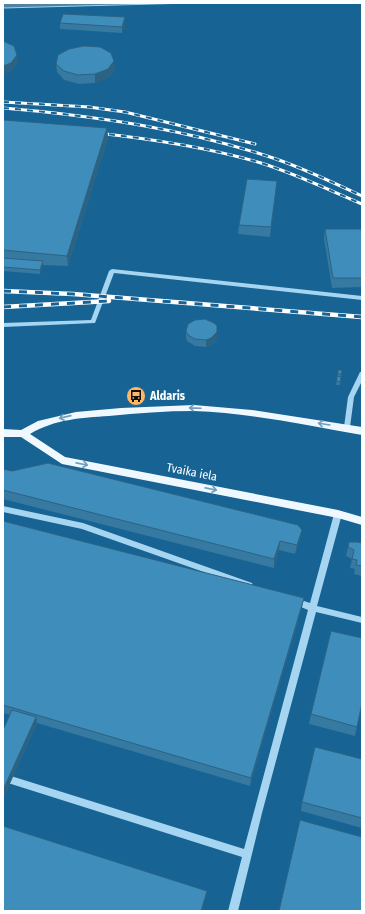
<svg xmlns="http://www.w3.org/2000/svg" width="365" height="914" viewBox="0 0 365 914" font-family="'Fira Sans Condensed',sans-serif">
<rect width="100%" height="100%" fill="#176393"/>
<path fill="#4e83a4" stroke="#99d3f3" d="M3,3H192L3,8Z"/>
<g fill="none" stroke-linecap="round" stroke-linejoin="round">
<path fill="#a6d5f1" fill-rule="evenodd" d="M112,269L362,296V300L114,273L95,323L3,327V323L91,320L109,271Z
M360,372H362V381L354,397L350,427L347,429L344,427L348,397Z
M3,506L83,523L252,583L253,585L252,587L249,588L82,529L3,512Z
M338,511L341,512L342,514L317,606L362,617V623L316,612L262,813L238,911H228L242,857L8,783L7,780L8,777L11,776L244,849L308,610L292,603L291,601L292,599L295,598L310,603L334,514L335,512Z"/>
<path fill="#f0f8ff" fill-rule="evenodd" d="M194,405L252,410L362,427V435C307,425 250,413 194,411C166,411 137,413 109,416C81,418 55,419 30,434L65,457L338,510L362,517V525L338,518L62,464L21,437H3V429L21,430L38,421L76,412L121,408Z"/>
<defs>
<path id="rail-far1" d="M3,102L89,107L125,112L255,144
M3,108C96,116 187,129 276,159C305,169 334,183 362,196
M97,133C152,139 207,147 261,163C296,174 329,190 362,204"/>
<path id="rail" d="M3,291L73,294L362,317
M3,307L109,301"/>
</defs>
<use href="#rail-far1" stroke="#fff" stroke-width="3"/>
<use href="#rail" stroke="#fff" stroke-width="4.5"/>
<use href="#rail-far1" stroke="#176393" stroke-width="2" stroke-dasharray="6" stroke-linecap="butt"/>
<use href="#rail" stroke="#176393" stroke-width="3" stroke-dasharray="8" stroke-linecap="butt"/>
</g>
<path fill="#3679a1" d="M125,17V24L122,33L60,29V23Z
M56,64L115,69L109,77L95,83L79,84L64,80L57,72Z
M3,120L107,128L108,138L68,266L43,265L40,274L3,271Z
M276,190L270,237L238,234L239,225Z
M325,229H362V287L332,288L324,238Z
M186,331L217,332V339L211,345L206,347L195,346L187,341L186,338Z
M338,370H342L340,385H336Z
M3,469L300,539L295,554L279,550L274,568L3,499Z
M3,521L302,607L250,786L37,723L3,799L10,715L3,713Z
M349,542L362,543V576L354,574L355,569L350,568L352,559L346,556Z
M362,703L355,736L309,724L311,714Z
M362,759V828L301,811L302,802Z"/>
<path fill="#2c6383" d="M125,17V24L122,33V27Z
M17,55L18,63L12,71L3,75V66Z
M114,61L115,69L109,77L95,83V74Z
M107,128L108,138L68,266L67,256Z
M277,181L276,190L270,237L271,227Z
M43,261V265L40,274V270Z
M217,332V339L211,345L206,347V340Z
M302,530L300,539L295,554L297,545Z
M280,541L279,550L274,568V559Z
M304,598L302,607L250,786L251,778Z
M36,717L37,723L3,799V790Z
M207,891L206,898L202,911H201Z"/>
<path fill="#3f8dbb" stroke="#2c6383" d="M63,14L125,17L122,27L60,23Z
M3,41L14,46L17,55L11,63L3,66Z
M84,46L100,47L111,53L114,61L108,69L95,74L78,75L64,71L56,64L58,55L69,49Z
M3,120L107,128L67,256L3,250Z
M247,179L277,181L271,227L239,225Z
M325,229H362V278H333Z
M3,258L43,261L40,270L3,267Z
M205,319L214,323L217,326V332L211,338L206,340L195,339L188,335L186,331L188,324L195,320Z
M338,370H342L341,374H338Z
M337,376L341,377L340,382L337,381Z
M48,463L298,525L302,530L297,545L280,541L274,559L3,490V469L12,471Z
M3,521L304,598L251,778L3,705Z
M349,542H357L362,543V566L356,565L357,560L352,559L354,550L348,547Z
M331,631L362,638V703L357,727L311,714Z
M12,710L36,717L3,790V730Z
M315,747L362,759V818L302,802Z
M300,820L362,837V911H279Z
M3,826L207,891L201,911H3Z"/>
<defs><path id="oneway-shaft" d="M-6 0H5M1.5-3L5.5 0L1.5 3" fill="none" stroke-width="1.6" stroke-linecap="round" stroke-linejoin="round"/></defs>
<g stroke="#6e9fbe">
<use href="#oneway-shaft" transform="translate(195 408) rotate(-178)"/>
<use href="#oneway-shaft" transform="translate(65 417) rotate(167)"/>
<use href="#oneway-shaft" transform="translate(324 424) rotate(-171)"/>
<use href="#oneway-shaft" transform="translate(82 464) rotate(11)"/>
<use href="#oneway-shaft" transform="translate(211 489) rotate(11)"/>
</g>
<defs>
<symbol id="bus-disc" viewBox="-11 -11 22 22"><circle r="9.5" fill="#ffb766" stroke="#176393"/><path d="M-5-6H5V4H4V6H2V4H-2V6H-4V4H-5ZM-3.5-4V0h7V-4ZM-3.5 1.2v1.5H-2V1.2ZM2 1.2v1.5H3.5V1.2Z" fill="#111"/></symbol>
</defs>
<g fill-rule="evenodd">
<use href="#bus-disc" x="125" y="385" width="22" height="22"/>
</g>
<g text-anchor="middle" stroke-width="4" stroke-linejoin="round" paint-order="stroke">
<g font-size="12" font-weight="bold" fill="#fff" stroke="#176393" text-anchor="start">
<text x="150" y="400">Aldaris</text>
</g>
<g font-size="12" fill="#fff" stroke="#176393">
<text transform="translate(192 472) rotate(11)" y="4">Tvaika iela</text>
</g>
</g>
<rect width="365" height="914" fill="none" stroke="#ffffff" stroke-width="8"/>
</svg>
